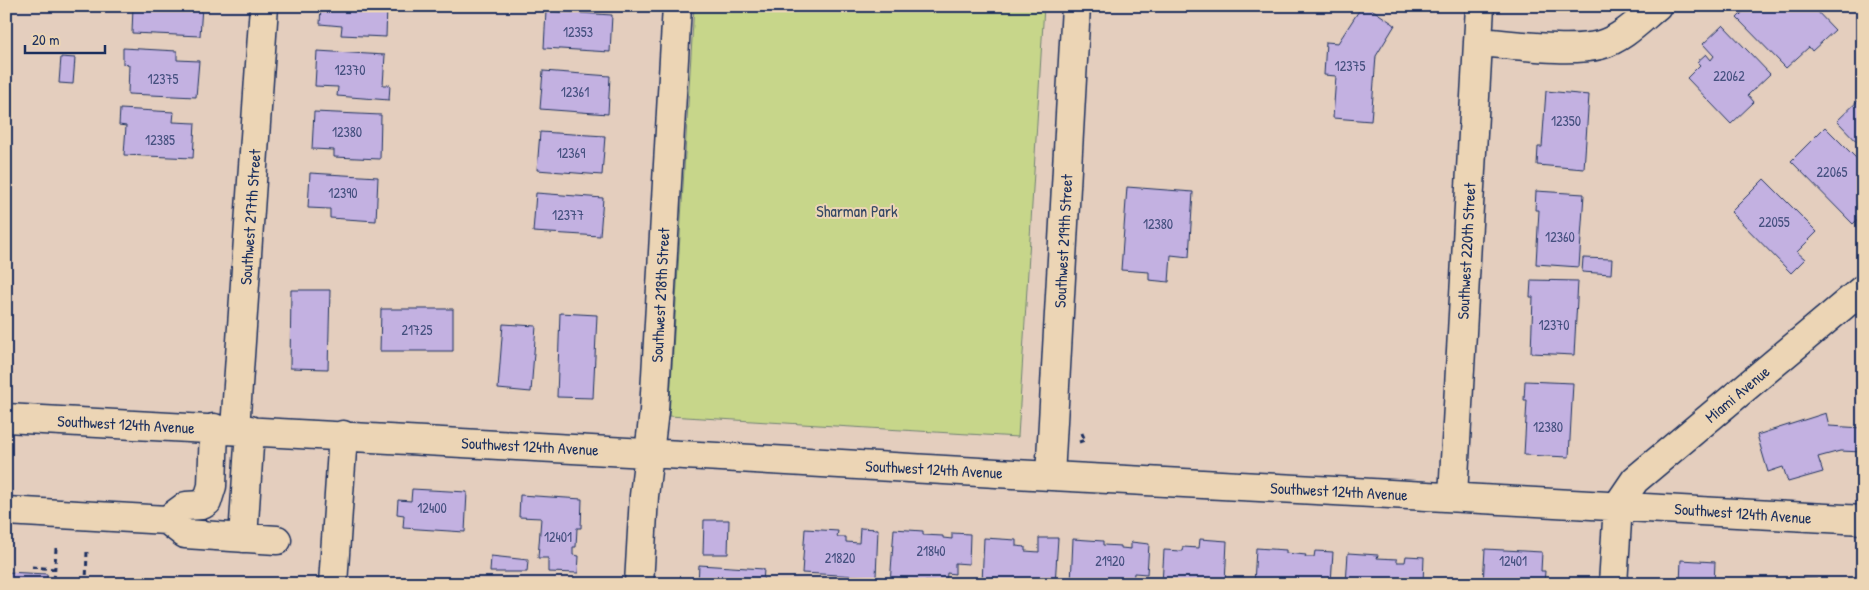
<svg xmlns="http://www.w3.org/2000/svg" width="1869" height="590" viewBox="0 0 1869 590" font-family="'Patrick Hand',sans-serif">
<rect width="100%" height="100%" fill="#e4cebe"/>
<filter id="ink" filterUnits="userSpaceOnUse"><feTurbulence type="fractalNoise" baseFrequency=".02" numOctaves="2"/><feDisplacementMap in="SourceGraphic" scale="10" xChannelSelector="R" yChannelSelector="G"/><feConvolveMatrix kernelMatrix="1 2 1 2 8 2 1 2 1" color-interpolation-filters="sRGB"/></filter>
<g filter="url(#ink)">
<path fill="#c7d68a" stroke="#718274" d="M694,6H1044L1018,437L669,416Z"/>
<path fill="#c3b1e1" stroke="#1b2f5e" d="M133,6H202L200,36L132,33Z
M321,6H387L386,37L341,35L342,26L320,24Z
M1362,6H1367L1395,25L1376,56L1371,121L1333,118L1336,76L1324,75L1326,42L1338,43Z
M1749,6H1765L1768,10L1772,6H1812L1835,30L1812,51L1809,47L1786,68L1737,18Z
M546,11L612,15L610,52L544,48Z
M1723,25L1770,74L1748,95L1754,102L1731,124L1687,78L1700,65L1697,62L1706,54L1711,60L1714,56L1703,44Z
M123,48L177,51V60L199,61L196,97L128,94L129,65L123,64Z
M317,51L385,55L383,85H390L389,100L337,96L338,87L315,86Z
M61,57L75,58L73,84L59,83Z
M543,71L610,76L608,114L540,109Z
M1546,91L1589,95L1584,169L1537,165L1538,147H1542Z
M1863,96V148L1837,121Z
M6,102L10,103L7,145H6Z
M120,109L174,112L173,122L195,123L193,158L124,155L126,126L119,125Z
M314,112L381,115L380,159L334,157V150L312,149Z
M1825,127L1863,165V179L1858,183L1863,188V214L1853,224L1791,161Z
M540,132L605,136L602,175L537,170Z
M310,173L378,177L376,221L330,218V209L308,208Z
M1764,179L1817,232L1797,252L1805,259L1791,273L1731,212Z
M1127,187L1193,192L1189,257L1171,255L1169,282L1149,280V272L1121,270Z
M1536,191L1584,194L1579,267L1536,264L1539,210H1535Z
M536,193L603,198L600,236L533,232Z
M1583,258L1612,259L1611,274L1582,272Z
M1531,280L1578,281L1574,355L1531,353L1533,297H1530Z
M291,290H330L328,369L290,368Z
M381,309H453V351H380Z
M560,313L597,315L593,398L557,397Z
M503,324L536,326L531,392L498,389Z
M1525,381L1573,383L1569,457L1524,455L1527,400H1524Z
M1826,413L1829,426L1863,428V452L1840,451L1818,457L1823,472L1788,482L1783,467L1768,472L1757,435Z
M412,489L467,492L465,532L403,528L404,515L397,514L398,500L411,501Z
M520,495L582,499L581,528H577L576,547H573V555L579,556L578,573L548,572V558H538L541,518L519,517Z
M704,520H729L728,554H703Z
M860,528L878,529L876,577L802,573L805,529L838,531L837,537H846V542L859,543Z
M894,529L923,531V535L943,536V538L952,539V533L970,534L969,564L955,563V574L947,573L946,583L913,581V584H890Z
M984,538L1016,540V546L1025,547V551L1039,552V538H1058L1055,584L982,583Z
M1073,539L1103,541V545L1121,546V548L1131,549V542L1149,544L1147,574L1134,573L1133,583L1093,581V584H1071Z
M1200,539L1227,541L1225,584H1162L1164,550L1182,551L1183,547L1199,548Z
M1256,548L1286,550V553L1306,555L1305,557H1314L1315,551L1333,552L1331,583L1254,584Z
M1485,549L1542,552L1541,571H1545L1544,584H1483Z
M1348,553L1378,555L1377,558L1397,559V562H1405L1406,556L1424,557L1423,584H1346Z
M491,556L528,560L527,572H490Z
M1681,560L1715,562L1714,584H1680Z
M699,565L764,569L763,584H698Z
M6,572L47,574V584H6Z
M1790,578L1817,579V584H1790Z
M394,579L424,581V584H393Z"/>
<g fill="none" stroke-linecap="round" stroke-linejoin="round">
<defs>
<path id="minor" d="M1478,42C1511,44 1569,53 1600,45C1622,39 1640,20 1657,6
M6,418C342,434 678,455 1014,474C1297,490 1580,502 1863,520
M235,429L264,6
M1050,476L1076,6
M1453,496L1480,6
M1618,505L1635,480L1863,289
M6,511L167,520L185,534L277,540
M167,520L186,506L202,505L207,502L212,486L214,428
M243,538L250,430
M333,584L343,435
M639,584L644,496L654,411L677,6
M1613,584L1618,505"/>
</defs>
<use href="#minor" stroke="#1b2f5e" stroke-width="31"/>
<path stroke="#1b2f5e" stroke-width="3" stroke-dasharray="5 4" stroke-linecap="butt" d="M1079,442L1085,440L1081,431
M56,548L54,583L79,584
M32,567L55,569
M86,584L87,550"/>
<use href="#minor" stroke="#ecd5b5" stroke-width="28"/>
</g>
</g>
<g text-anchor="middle" stroke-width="4" stroke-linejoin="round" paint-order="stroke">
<g font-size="14" fill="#45507f">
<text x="578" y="37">12353</text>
<text x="1350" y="71">12375</text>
<text x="350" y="75">12370</text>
<text x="1729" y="81">22062</text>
<text x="163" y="84">12375</text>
<text x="575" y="97">12361</text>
<text x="1566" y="126">12350</text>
<text x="347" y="137">12380</text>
<text x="160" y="145">12385</text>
<text x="571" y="158">12369</text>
<text x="1832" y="177">22065</text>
<text x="343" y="198">12390</text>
<text x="568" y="220">12377</text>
<text x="1774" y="227">22055</text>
<text x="1158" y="229">12380</text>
<text x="1560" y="242">12360</text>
<text x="1554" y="330">12370</text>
<text x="417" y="335">21725</text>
<text x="1548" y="432">12380</text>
<text x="432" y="513">12400</text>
<text x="558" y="542">12401</text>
<text x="931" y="556">21840</text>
<text x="840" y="563">21820</text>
<text x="1110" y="566">21920</text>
<text x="1513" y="566">12401</text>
</g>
<g font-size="16" fill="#354865" stroke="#ecd5b5">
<text x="857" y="217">Sharman Park</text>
</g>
<g font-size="16" fill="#1b2f5e" stroke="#ecd5b5">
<text transform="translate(250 217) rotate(-86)" y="6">Southwest 217th Street</text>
<text transform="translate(1063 241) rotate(-87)" y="6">Southwest 219th Street</text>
<text transform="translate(1466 251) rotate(-87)" y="6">Southwest 220th Street</text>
<text transform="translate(660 295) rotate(-87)" y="6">Southwest 218th Street</text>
<text transform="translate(1737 394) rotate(-40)" y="6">Miami Avenue</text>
<text transform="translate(126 424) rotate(3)" y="6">Southwest 124th Avenue</text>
<text transform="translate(530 446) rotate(3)" y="6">Southwest 124th Avenue</text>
<text transform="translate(934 469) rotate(3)" y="6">Southwest 124th Avenue</text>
<text transform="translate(1339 491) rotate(3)" y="6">Southwest 124th Avenue</text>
<text transform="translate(1743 513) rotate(4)" y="6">Southwest 124th Avenue</text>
</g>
</g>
<rect width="1869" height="590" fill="none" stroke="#ecd5b5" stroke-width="25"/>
<rect x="12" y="12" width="1844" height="565" fill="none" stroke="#1b2f5e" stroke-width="2" filter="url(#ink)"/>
<path d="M25 45v8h80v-8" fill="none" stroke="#1b2f5e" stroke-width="2.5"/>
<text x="32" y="45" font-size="15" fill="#1b2f5e" stroke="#ecd5b5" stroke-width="4" paint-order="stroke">20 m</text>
</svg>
